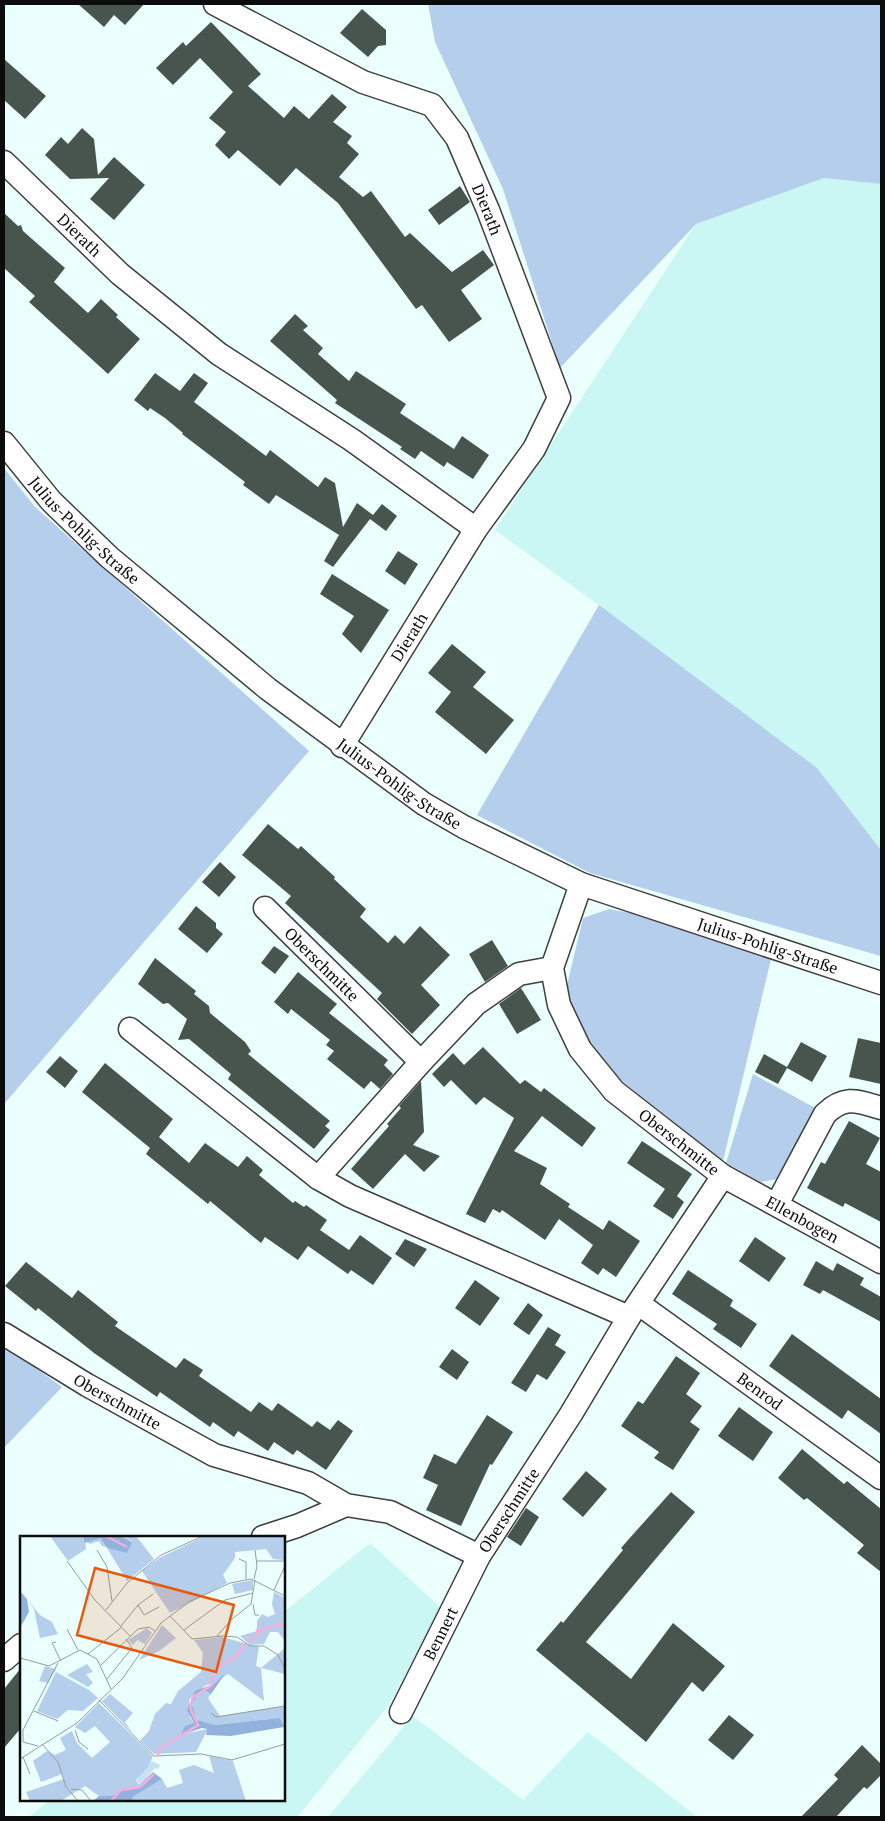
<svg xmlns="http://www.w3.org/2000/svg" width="885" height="1821" viewBox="0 0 885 1821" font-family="'PT Serif',serif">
<rect width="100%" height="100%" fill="#ebfffc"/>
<path fill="#caf6f4" d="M824,178L881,184V850L817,768L599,605L495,530L696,224Z
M370,1543L440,1607L389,1705L297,1817H29L50,1800H284V1612Z
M413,1716L523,1800L588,1732L697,1817H328Z"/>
<path fill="#b4ceeb" d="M428,4H881V184L824,178L696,224L560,368L503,189L435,42Z
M4,468L35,507L309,751L4,1104Z
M599,605L817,768L881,850V956L590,873L477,815Z
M609,909L630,913L771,959L723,1161L617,1077L591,1044L565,994L583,918Z
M753,1074L819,1110L778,1179L761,1182L726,1163Z
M4,1345L62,1387L4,1448Z"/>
<path fill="#48554e" d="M78,4H144L125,25L114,15L104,27Z
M362,9L386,30V45L378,46L368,57L340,33Z
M211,22L261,74L248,86L284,118L294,106L309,119L332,94L347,107L333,122L352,136L347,143L359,154L339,177L363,197L371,191L405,237L410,233L452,272L483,250L494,265L461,290L482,319L449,342L422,305L416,309L338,203L296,168L280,186L238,150L229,159L215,145L226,132L209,118L233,92L200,58L173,85L156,68L183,42L186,46Z
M4,59L46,96L25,119L4,100Z
M82,128L94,139L98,175L114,157L145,185L114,220L90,199L109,178L70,179L45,155L61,137L68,144Z
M460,186L470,202L439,225L428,210Z
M4,213L18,226L21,225L23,231L65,268L54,282L88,313L101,299L118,315L116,317L140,339L108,374L29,302L35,296L4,268Z
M295,314L308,326L303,330L323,348L318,354L349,381L356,371L406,404L400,413L454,449L462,436L489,455L473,479L447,462L444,467L421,451L415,459L400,449L402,447L335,403L337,400L270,341Z
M155,373L180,391L194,373L208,383L194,402L266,456L270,450L318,487L325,477L335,483L343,527L357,503L373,515L382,504L397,516L386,531L370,519L333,567L324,561L339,535L276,495L269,504L243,485L245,482L182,434L183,433L165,418L150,408L148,411L134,400Z
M398,551L418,564L405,585L385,571Z
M332,574L389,610L361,653L342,634L354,616L320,594Z
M452,644L486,672L473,687L514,720L486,754L435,712L451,692L428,673Z
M268,824L298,849L301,846L335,877L334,879L366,909L360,917L388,943L395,935L404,944L420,926L450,955L421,985L440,1005L412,1034L377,999L382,993L285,903L291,896L242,855Z
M220,862L236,877L219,897L202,882Z
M196,906L216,923V928L223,934L207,953L178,929Z
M492,940L508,966L485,982L469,954Z
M274,946L289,956L275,974L261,963Z
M155,958L196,991L194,994L209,1006L210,1013L245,1042L251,1051L248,1054L330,1121L325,1126L330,1130L314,1149L228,1079L231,1074L189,1039L178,1040L187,1019L168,1003L163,1004L138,984Z
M298,972L337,1004L329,1013L388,1060L384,1065L393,1074L380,1089L371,1081L364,1089L327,1059L334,1051L326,1045L330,1040L291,1009L288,1014L274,1002Z
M521,988L541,1020L517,1034L499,1004Z
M858,1038L881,1043V1084L849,1077Z
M801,1042L827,1056L812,1082L787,1068L778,1084L755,1072L764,1054L787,1067Z
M483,1047L520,1084L525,1080L541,1092L544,1088L596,1128L582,1147L542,1116L514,1151L547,1168L540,1184L570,1204L568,1207L603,1230L609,1220L640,1241L616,1277L603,1268L598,1275L581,1263L593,1245L559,1219L545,1240L502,1210L500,1213L493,1209L485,1223L466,1214L514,1118L484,1097L476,1105L451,1080L444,1087L432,1074L453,1053L464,1065Z
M60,1056L78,1071L65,1088L46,1072Z
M105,1063L173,1119L159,1137L189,1163L205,1143L238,1167L247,1156L263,1170L259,1175L293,1203L295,1201L304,1207L306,1205L327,1220L320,1230L349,1250L360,1235L392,1258L373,1285L351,1270L348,1274L308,1246L298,1260L265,1237L261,1243L210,1201L208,1204L146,1154L150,1148L82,1092Z
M421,1081L424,1132L413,1145L440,1156L424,1172L405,1154L373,1189L351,1169L389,1126L387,1124L401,1108L399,1106Z
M849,1121L880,1138L866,1164L881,1172V1222L845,1203L843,1207L807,1188L821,1162L825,1164Z
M642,1141L692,1174L677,1196L684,1202L673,1219L653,1206L665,1189L627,1163Z
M755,1237L786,1258L769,1282L739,1261Z
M405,1239L427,1249L414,1267L395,1254Z
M816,1261L833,1271L837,1263L864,1278L860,1285L881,1297V1322L823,1290L820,1294L803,1285Z
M26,1262L72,1298L78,1290L118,1322L115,1326L176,1368L184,1358L203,1370L199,1376L251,1412L259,1402L272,1411L278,1403L312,1427L317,1421L330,1430L338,1420L353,1431L326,1470L297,1450L293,1455L274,1442L268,1451L238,1431L234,1437L213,1422L210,1427L160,1392L157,1397L94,1353L38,1308L36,1311L5,1286Z
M688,1270L733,1300L730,1306L757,1324L741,1348L713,1329L717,1324L672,1294Z
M475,1280L500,1298L480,1326L455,1308Z
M528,1303L543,1315L529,1335L513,1324Z
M548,1327L561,1335L555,1345L566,1352L547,1380L537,1374L526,1392L511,1383Z
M792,1334L881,1399V1434L848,1410L842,1419L769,1366Z
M452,1349L469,1362L457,1380L439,1367Z
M676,1356L700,1373L686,1394L702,1406L690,1422L700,1429L673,1470L654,1458L659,1452L621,1426L638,1401L643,1404Z
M739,1407L773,1432L753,1461L718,1436Z
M487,1415L513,1432L492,1465L490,1464L461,1526L426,1510L438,1485L423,1478L434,1454L456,1464Z
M802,1449L844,1484L847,1481L881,1509V1572L857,1553L864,1545L807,1498L804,1500L778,1478Z
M586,1471L607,1489L583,1517L562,1499Z
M671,1492L695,1512L586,1642L631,1679L673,1623L725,1666L703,1692L692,1682L646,1742L536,1650L561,1621L563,1623L623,1550L621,1548L628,1540Z
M526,1508L539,1517L521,1546L507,1537Z
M21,1668V1728L4,1748V1689Z
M729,1715L754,1735L733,1760L708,1740Z
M862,1745L881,1764V1775L867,1789L864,1787L836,1817H801L838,1779L834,1775Z"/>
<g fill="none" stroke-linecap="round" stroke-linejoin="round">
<defs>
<g id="minor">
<path id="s1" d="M215,4L363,82L432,105L457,138L488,210L559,398L534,449L476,529L342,746"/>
<path id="s2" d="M4,162L120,274L219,354L352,440L476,529"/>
<path id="s3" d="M4,443L51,501L109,557L268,689L424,804L464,827L581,884L881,983"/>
<path id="s4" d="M581,884L552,968L559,1005L580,1049L614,1091L723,1176L881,1262"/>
<path id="s5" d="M265,908L421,1062L318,1178"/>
<path d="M130,1029L318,1178L350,1196L629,1317"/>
<path d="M421,1062L476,1004L519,974L552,968"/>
<path d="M777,1204L825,1114C845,1095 857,1101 881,1108"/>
<path id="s6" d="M639,1304L881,1478"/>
<path id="s7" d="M4,1334L87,1385L214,1455L308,1483L346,1505L390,1512L479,1556"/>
<path d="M263,1537L297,1526L346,1505"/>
<path d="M4,1660L21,1645"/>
<path id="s8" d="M401,1712L479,1556L571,1414L629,1317L723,1176"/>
</g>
</defs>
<use href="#minor" stroke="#3f3f3f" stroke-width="25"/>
<use href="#minor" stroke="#fff" stroke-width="22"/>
</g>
<g text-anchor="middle" stroke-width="5" stroke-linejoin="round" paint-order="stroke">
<g font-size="16" fill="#0c0c0c" stroke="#fff">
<text dy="6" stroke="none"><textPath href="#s1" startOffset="359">Dierath</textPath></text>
<text dy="6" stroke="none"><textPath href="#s2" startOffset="105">Dierath</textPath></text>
<text dy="6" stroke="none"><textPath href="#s3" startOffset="119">Julius-Pohlig-Straße</textPath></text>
<text transform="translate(409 637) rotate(-58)" y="6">Dierath</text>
<text dy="6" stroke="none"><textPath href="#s3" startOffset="524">Julius-Pohlig-Straße</textPath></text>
<text dy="6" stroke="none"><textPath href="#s3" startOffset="929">Julius-Pohlig-Straße</textPath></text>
<text dy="6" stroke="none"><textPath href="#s5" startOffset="80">Oberschmitte</textPath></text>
<text dy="6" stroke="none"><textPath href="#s4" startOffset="312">Oberschmitte</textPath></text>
<text dy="6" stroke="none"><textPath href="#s4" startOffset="458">Ellenbogen</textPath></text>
<text dy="6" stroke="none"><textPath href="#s6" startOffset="149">Benrod</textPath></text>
<text dy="6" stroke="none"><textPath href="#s7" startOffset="132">Oberschmitte</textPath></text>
<text dy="6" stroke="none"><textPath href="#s8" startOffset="229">Oberschmitte</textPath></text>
<text dy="6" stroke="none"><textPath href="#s8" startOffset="88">Bennert</textPath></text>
</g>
</g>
<g transform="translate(20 1536)">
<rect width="265" height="265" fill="#ebfffc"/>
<path d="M30,0H95L111,8L112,5L101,0H116L134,23L107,45L87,12L107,16L110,9L98,13L82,10L79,5L70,8L65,4L66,13L48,25ZM185,0H265V24L253,23L246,13L215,16V22L203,39L207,47L150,77L122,35L141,21ZM233,44V54L215,58L212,48ZM254,56L265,62V105L258,96H250L244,108L230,109L220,100L237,95V85L242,78L248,81L255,78L252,68ZM7,63L20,79L32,86L38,98L20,102L14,73ZM142,89L156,102L139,115L119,124ZM127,92L132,97L125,108L117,104L113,109L108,104ZM202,101L239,111L236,130L241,132L265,112V138L241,132L244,165L208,138L194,148L186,149L169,164L170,181L174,187L163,198L188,193L176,216L134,218L120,205L129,195L135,178L146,167L151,168L158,155L181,136L183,117L174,104ZM67,128L73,136L66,138L73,147L68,151L47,139ZM25,130L36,133L28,147L19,145ZM36,136L69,154L78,162L63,175L48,174L37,183L17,175ZM186,155L191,158L188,162L200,180L265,170V195L260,182L195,189L177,184L172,167L178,157ZM90,158L113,177L105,186L112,196L82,165ZM79,167L133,220L128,232L116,244L119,249L133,236L116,252L102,253L92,260H79L65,250L41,265H10L6,256L44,243L42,238L21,246L13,225L27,215L35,219L46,214L40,202L52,195L57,207L72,222L90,206L75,190L65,197L55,191ZM189,220L213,225L226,265H113L111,261L142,243L147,252L163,247L159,234L174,229L194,237Z" fill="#b4ceeb"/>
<path d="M63,0H101L112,6L107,17L87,12L81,2L65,7ZM0,55L7,63L9,76L0,92ZM205,138L191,158L186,155L178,157L172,168L177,184L195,189L260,182L264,191L211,200L186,199L187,193L182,192L161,199L165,190L174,187L167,174L175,155L194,148ZM133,236L142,243L112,261L113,265H73L79,260H92L102,253L116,252Z" fill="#92b1dc"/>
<path d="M132,225L140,229L138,233L135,232L120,249L117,244Z" fill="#c6e1f1"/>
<path fill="none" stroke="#f8aeda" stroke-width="2.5" d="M86,0L107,11M227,105L239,99L237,94L265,88M138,219L139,213L178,189L170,172L173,161L192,149V140L202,128L216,121L224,108M91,265L101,254L120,251L134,238"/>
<path fill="none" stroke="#929e9c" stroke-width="1" d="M77,14L87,31L92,65M219,23L226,26V43M47,25L75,64L110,100M236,25H265M234,43L237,30L235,14M254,54L265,30M233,68L235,79H239M118,69L124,79L139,71M86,74L107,47L141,19L183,0M150,80L172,103L203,100L217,101L230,110H244L258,119L265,133M101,90L118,69L133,58M47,93L58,114M164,94L205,64L233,57M197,100L212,83L231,68L235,44M36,106L32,107L41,125M68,118L102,91M0,122L29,130L60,114L77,123L91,153M81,129L118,93L129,91L135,95M87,143L112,112L106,103M79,164L134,220L181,218L212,224L265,208M14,175L38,185M191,177L196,181L265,170M55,194L59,206L68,213M22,208L38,226L46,251L58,265M18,210L3,206V194L38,127M3,221L10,238M0,223L57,187L103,142L141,87L169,66L210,47L231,43L265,60M51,253L62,254L71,265"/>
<path fill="#e8590c" fill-opacity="0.15" stroke="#e8590c" stroke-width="2.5" d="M75,32L214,69L196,136L57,99Z"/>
<rect width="265" height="265" fill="none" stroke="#0c0c0c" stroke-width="2.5"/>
</g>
<rect width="885" height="1821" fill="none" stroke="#0c0c0c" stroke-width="10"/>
</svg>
